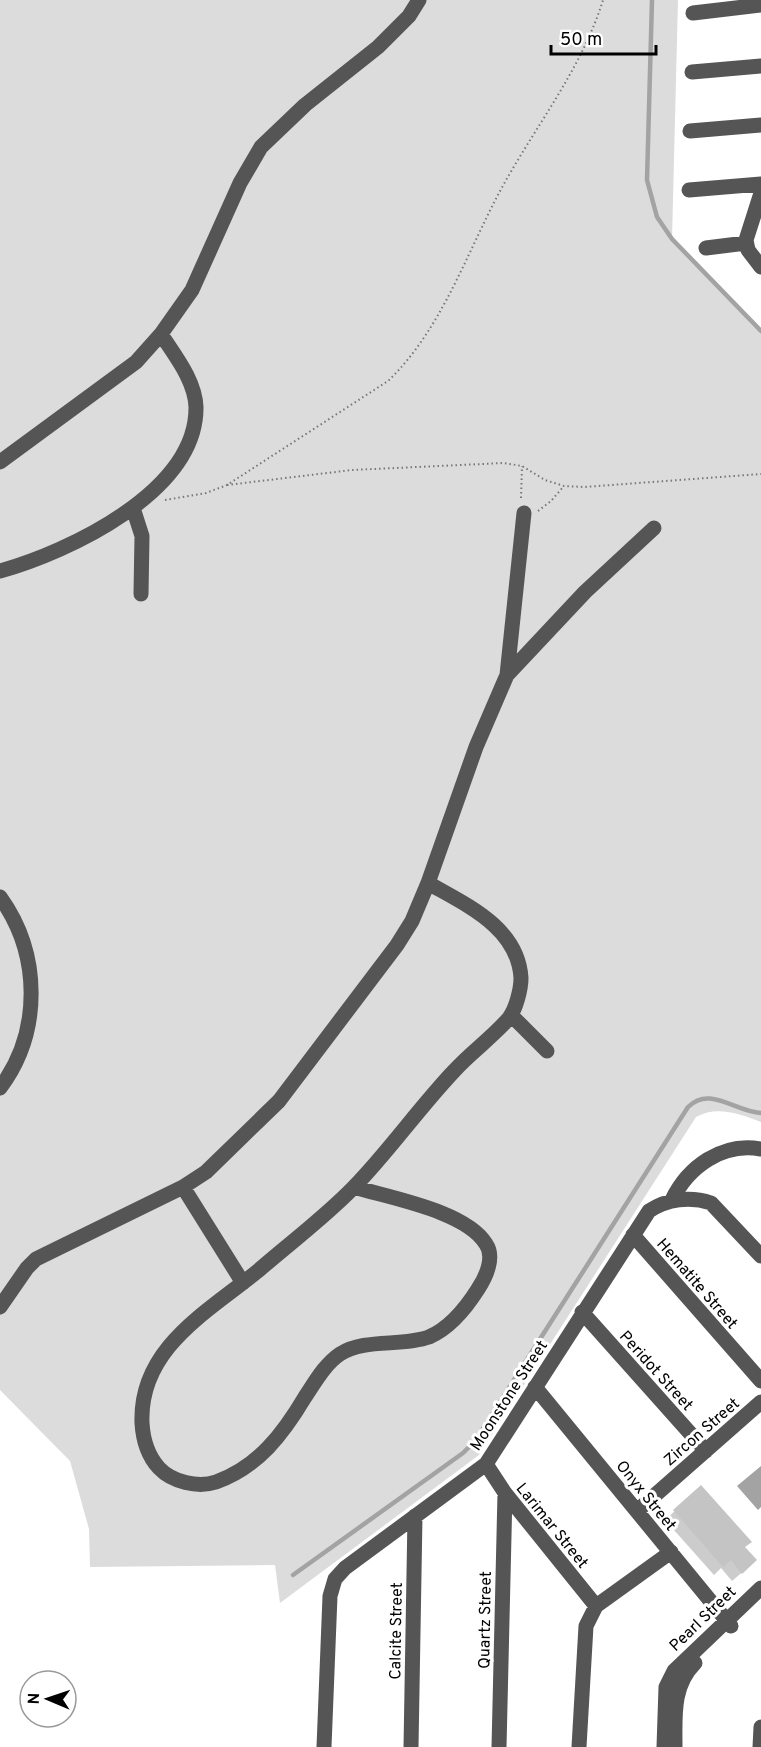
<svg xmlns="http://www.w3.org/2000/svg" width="761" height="1747" viewBox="0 0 761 1747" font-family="Overpass,sans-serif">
<rect width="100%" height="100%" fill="#fff"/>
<path fill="#dcdcdc" d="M0,0H678L672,239L761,331V1122C740,1114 717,1105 696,1117L479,1455L280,1603L275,1565L90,1567L89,1529L70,1461L0,1390Z"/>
<path fill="#a3a3a3" d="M761,1466V1507L758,1510L737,1486Z"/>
<path fill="#0003" d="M701,1487L744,1548L746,1569L732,1581L721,1568L714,1575L665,1520Z"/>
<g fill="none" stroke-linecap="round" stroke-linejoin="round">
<path stroke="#a3a3a3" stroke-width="4.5" d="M652,0L647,180L657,217L672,239L761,331
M293,1575L463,1453L475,1441L688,1107C710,1085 735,1112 761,1113"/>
</g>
<path fill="#c4c4c4" d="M701,1485L752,1542L745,1547L757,1560L742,1574L731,1560L723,1567L673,1510Z"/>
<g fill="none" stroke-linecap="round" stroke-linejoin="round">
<path stroke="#777" stroke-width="2" stroke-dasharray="1.5 3" stroke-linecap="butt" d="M227,485L352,470L504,463L522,466L545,480L564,486L584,487L761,474
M521,498L522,466
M165,500L206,493L227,485L388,381C441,330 465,257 499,193C533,129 581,71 603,0
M538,511L551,501L564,486"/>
<path stroke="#555" stroke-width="15" d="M693,13L761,5
M692,72L761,66
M690,131L761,125
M689,190L761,184
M761,193L746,240L748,250L761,267
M706,248L746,243
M0,462L136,362L161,334L192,290L240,183L261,147L305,105L378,47L409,16L419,0
M133,508L142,536L141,594
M0,571C68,552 197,492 196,407C195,380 175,356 161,334
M507,675L585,592L654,528
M0,897C41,954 42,1032 0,1088
M511,1015L547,1051
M183,1187L243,1283
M354,1187C390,1198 466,1211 486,1244C495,1257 486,1277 478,1289C466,1308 450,1328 429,1337C401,1347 365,1338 340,1354C325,1364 315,1382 305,1397C283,1434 258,1467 216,1482C198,1488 172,1482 159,1468C147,1455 143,1440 142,1423C139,1348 208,1312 259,1270C290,1243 325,1217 354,1187C389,1151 419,1108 454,1071C471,1052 493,1037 509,1018C516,1009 521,989 521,978C518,927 466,905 428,883
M672,1200C688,1167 722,1142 761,1149
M633,1235L761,1381
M0,1307L27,1268L36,1259L183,1187L206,1172L279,1101L397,945L412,921L428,883L476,747L507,675L524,513
M582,1312L706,1451
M535,1387L731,1626
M486,1464L505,1493L596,1606
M637,1511L761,1402
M324,1747L330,1596L335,1579L345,1568L486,1464L649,1211C667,1199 690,1196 711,1203L761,1256
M411,1747L415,1516
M499,1747L505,1493
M579,1747L586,1626L596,1606L671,1552
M664,1747L666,1687L674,1671L761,1588
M675,1747C675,1716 672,1686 695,1663
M760,1747L761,1727"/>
</g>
<g text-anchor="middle" stroke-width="6" stroke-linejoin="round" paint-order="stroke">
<g font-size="16" fill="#000" stroke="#fff">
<text transform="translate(698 1283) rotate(49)" y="6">Hematite Street</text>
<text transform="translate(657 1370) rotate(48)" y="6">Peridot Street</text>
<text transform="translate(508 1395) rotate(-57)" y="6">Moonstone Street</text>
<text transform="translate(701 1431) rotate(-41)" y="6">Zircon Street</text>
<text transform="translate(647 1495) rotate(51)" y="6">Onyx Street</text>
<text transform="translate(553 1525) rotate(51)" y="6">Larimar Street</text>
<text transform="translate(702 1618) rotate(-44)" y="6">Pearl Street</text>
<text transform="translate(484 1620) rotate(-89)" y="6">Quartz Street</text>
<text transform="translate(395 1631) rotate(-89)" y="6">Calcite Street</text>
</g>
</g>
<g transform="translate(48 1699) rotate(272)"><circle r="28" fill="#ffffff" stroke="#999999" stroke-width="1.5"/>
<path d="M0-4.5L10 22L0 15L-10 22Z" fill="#000000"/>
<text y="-9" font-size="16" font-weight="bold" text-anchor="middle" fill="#000000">N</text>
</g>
<path d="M551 45v9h105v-9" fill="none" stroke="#000000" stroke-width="3"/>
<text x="560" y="45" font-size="18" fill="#000000" stroke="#ffffff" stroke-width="4.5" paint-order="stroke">50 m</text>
</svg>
